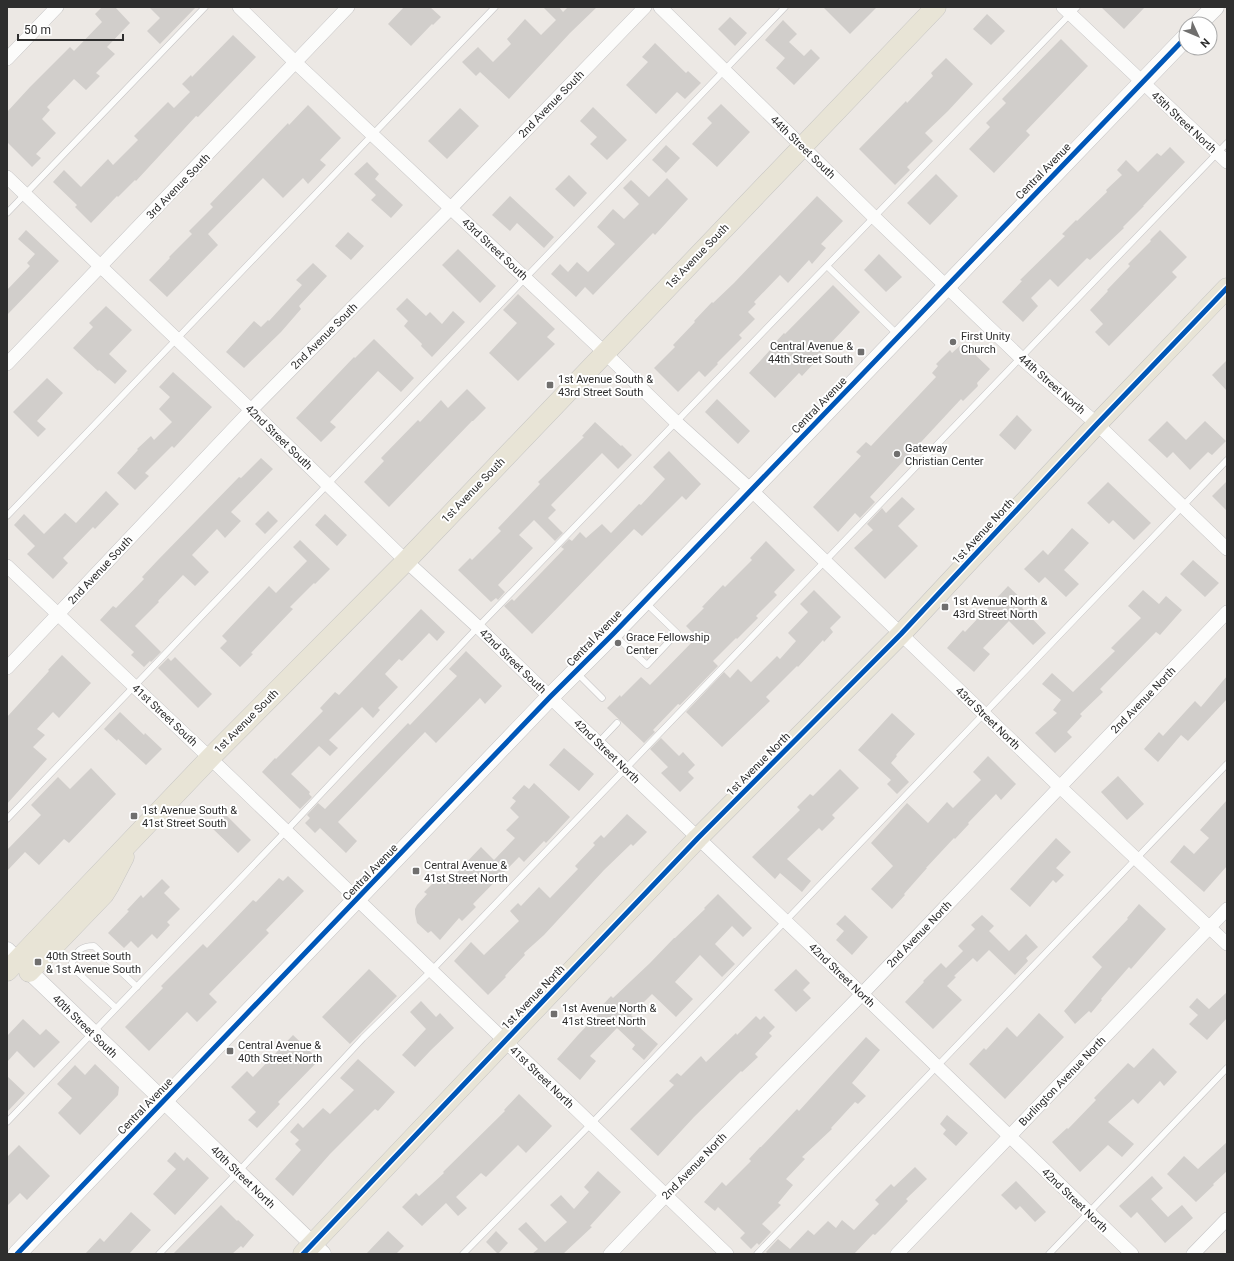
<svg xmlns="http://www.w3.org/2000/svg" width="1234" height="1261" viewBox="0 0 1234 1261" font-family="Roboto,sans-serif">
<rect width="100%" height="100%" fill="#ece8e4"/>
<path fill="#d1cecb" d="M102,7H115L130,23L107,47L115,54L96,73L100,76L86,90L74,79L47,107L50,110L42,119L56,133L36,154L41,158L32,167L7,142V112L30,87L70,47L74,51L102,22L95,14Z
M149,7H196L160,44L147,31L160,18Z
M404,7H430L441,17L433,25L432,24L411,46L388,24Z
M543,7H559L563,12L568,7H597L570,33L509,99L480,72L476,76L462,62L478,47L493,62L511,44L507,39L525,19L541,35L556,20Z
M823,7H877L850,34Z
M1101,7H1145L1124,29Z
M987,14L1005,31L991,45L973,29Z
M730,17L747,33L735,46L718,29Z
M783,20L797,34L789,42L804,56L811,49L820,58L794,85L776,68L785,58L765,40Z
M233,35L256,57L198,117L196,116L136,181L135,180L118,197L117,196L91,223L75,207L77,205L53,182L64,170L81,187L108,159L113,165L138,140L134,136L168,102L174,108L190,92L182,84L191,75L192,77Z
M1061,39L1088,66L1026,131L1030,135L994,173L969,149L990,127L986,123L1006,103L1002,99Z
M655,43L686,73L688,71L701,83L685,99L677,92L656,114L626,85L648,62L642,57Z
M946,58L973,84L948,111L925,133L933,141L907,167L910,170L895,185L859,149L906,101L907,103L933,76L931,73Z
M721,104L750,132L717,167L692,144L712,123L707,118Z
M308,105L341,138L320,160L326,165L308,184L303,178L283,198L263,178L208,234L218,245L167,297L149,280L170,258L169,257L192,234L189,231L213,207L210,204L288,123L289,125Z
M593,107L627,140L607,160L590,144L597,137L580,121Z
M460,108L479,126L447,159L428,141Z
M666,145L680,158L666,173L652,160Z
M1170,147L1185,162L1143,206H1144L1123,227L1124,228L1090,260L1087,258L1058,287L1050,279L1031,298L1038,306L1023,322L1002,302L1022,281L1020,280L1065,236L1062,234L1076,220L1077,221L1107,192L1106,190L1122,175L1117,170L1126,160L1138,172L1157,153L1161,156Z
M367,162L379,174L375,179L403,205L391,218L371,200L376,195L354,174Z
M936,174L958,196L930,225L907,203Z
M569,175L587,193L574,207L555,189Z
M667,178L688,199L655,235L653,233L593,295L585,287L576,297L551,274L560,264L568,272L577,262L588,272L615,244L597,227L613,209L624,219L639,204L623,188L631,180L649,197Z
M510,196L554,237L544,248L517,223L510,231L492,215Z
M817,196L843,221L821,244L826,248L812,264L809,260L788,283L780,275L754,302L756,304L748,312L755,319L739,335L742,338L717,363L718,364L705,377L699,371L678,392L654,368L675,347L673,345L695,322L694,321L712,302L713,303L734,283Z
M26,230L59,261L7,315V290L30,266L27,263L35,254L18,239Z
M1160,230L1187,257L1172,272L1177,277L1109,346L1095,332L1103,324L1090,310L1108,291L1107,290L1130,266L1128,264L1151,241L1150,240Z
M348,232L364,246L351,260L335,246Z
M458,249L496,286L480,303L442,265Z
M879,254L902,277L886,292L864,270Z
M313,263L327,276L299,306L301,309L281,332L244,368L226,352L254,321L261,327L268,320L269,321L302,285L296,280Z
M833,285L860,312L814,361L815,362L802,376L799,373L775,398L749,373L772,348L771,347L784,333L785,334Z
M518,294L555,329L547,337L555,344L518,381L489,353L517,323L503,310Z
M407,298L426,316L430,312L442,324L453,311L465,322L432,357L421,346L422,344L404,326L408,321L396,309Z
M106,306L132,330L109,354L127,371L115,384L99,370L98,371L73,348L93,327L89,323Z
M374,339L414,378L401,392L378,371L330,422L336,427L321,442L296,418L354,357L355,358Z
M963,343L990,369L977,383L978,386L963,401L961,399L870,497L875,502L860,518L855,513L838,532L813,507L861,456L856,452L866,442L871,446L936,377L932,373L938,366L936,364L950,350L952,353Z
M1227,360V391L1212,375Z
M173,372L212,407L174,448L172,446L145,473L149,476L135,490L117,473L138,450L137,449L151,436L154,440L172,422L159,409L170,397L159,387Z
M47,378L63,393L37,421L46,429L38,437L13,412Z
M467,389L486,408L473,421H472L389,507L364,482L384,461L381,458L418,420L420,422L441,400L448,408Z
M717,399L750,431L738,444L705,412Z
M1017,415L1032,430L1015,450L999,435Z
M1167,421L1186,440L1205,421L1226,441L1212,455L1208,452L1190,470L1173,452L1167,458L1148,440Z
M595,422L621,446L622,445L632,455L618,469L602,453L551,505L556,510L548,518L563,533L555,541L534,520L519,535L533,548L498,585L505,592L498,600L496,598L491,602L458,570L470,558L472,560L501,531L498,528L540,484L538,482L584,437L582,436Z
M669,451L701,484L686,500L682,496L642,536L634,529L532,634L504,606L512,599L514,601L564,549L561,547L569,539L572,541L580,532L586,538L602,524L611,533L639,504L641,505L665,479L653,467Z
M261,458L273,469L231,512L241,521L225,538L217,529L192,555L209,572L195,586L183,575L158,601L159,602L135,626L161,652L151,662L150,661L144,667L131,655L134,652L100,620L113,606L116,608L144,579L142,577L158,560L239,477L241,478Z
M1227,481V511L1212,496Z
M1108,482L1151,523L1134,540L1113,520L1109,524L1087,503Z
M106,491L119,504L95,529L93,527L63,558L68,563L53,579L27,554L35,546L14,525L24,514L44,534L65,513L76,523Z
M902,497L915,509L898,526L918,546L885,579L854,548L873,530L867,524L882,508L886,513Z
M268,511L278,521L265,534L255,524Z
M325,514L347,535L337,546L315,525Z
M1072,528L1089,543L1064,570L1079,584L1066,597L1045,577L1039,583L1024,569L1043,550L1048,555Z
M300,540L330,569L315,584L314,583L290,607L293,609L251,653L253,654L240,667L220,648L227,641L222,636L269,586L276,593L307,561L293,547Z
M766,541L795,570L774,592L777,595L756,616L758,618L737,639L736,638L713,661L718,666L680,705L678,704L653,730L655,732L644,743L607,708L620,695L621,697L641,677L650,685L697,637L686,626L704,608L702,607L723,585L725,587L752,560L750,558Z
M1193,560L1219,583L1205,597L1180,574Z
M1008,586L1026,603L1022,608L1046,633L1033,645L1009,621L983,648L990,654L974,672L947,648L963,630L965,632Z
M814,590L841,617L830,628L833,632L824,642L823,640L798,667L797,666L766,697L770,701L722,747L686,712L724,672L730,678L738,669L751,682L777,656L780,659L796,641L788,633L808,612L800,604Z
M1143,590L1159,604L1166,596L1182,610L1160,635L1156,632L1100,689L1103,692L1080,714L1082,716L1067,732L1072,737L1055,753L1035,733L1057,713L1053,710L1061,700L1042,684L1052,673L1073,692L1115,651L1111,648L1141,618L1128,606Z
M421,609L445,632L437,641L429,633L402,661L399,659L385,674L398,687L378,708L380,710L373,718L362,707L329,740L338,748L330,756L319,746L291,774L310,792L309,794L312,797L300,809L262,772L275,758L276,759L323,711L320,708L335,692L339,695Z
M466,651L502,686L485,704L480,698L436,743L425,732L338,822L357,841L346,853L320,828L315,833L305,823L310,818L307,815L318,803L325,809L408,723L410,725L434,700L457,676L449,669Z
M62,655L91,683L59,718L53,712L37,729L45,735L33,747L47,759L7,804V717L49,671L48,670Z
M175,657L212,694L198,708L158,668L168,658L171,661Z
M1227,676V699L1188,741L1181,735L1158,762L1144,749L1159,732L1163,736L1195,701L1201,707Z
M120,712L144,735L145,733L162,749L146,765L118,739L117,741L104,729Z
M892,713L915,734L896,755L897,756L891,763L909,782L897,794L887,784L891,780L858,750Z
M661,738L679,756L683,752L695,765L688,772L694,778L680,792L661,773L668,767L650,749Z
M564,748L594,774L579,791L549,765Z
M988,756L1016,784L1001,800L996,794L968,823L969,824L955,839L954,838L926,868H927L904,894L905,895L892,909L871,889L893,866L871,843L907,803L928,823L947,802L953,808L981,780L973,772Z
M91,768L116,794L69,843L64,839L39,865L25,852L7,871V850L41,815L31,805L58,777L70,789Z
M840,769L859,788L832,815L835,818L822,831L819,828L787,859L811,881L802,892L780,873L775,879L752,857L800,810L797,807L810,794L813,796Z
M1118,776L1144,804L1127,820L1101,792Z
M534,783L570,817L546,843L544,841L524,862L519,857L473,904L476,907L462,921L459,918L440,940L431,931L428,933L417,923L415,914V909L417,905L427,894L424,892L439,877L446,884L481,847L494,860L515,838L506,830L519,817L510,808L516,801L512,798L524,785L529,789Z
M1227,800V866L1204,892L1170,862L1184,845L1194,854L1209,838L1200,830Z
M225,814L251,840L238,853L212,828Z
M627,814L647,832L633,846L631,844L604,870L544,935L524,953L525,955L505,976L506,977L488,995L454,961L471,942L484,955L519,921L510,911L518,903L521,906L539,887L550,898L578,869L575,866L595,845L593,843L601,835L604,838Z
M1056,838L1071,852L1056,868L1064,875L1056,883L1053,880L1030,907L1010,889Z
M288,876L304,891L266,930L269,933L209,994L217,1002L197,1022L187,1012L149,1051L125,1027L163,988L161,986L203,944L207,948L253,900L256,902L279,878L283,881Z
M162,879L170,887L164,893L180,909L167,922L170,925L157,939L152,934L138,948L131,941L124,948L108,933L129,911L127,910L141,895L143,898Z
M718,894L752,928L743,937L732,926L715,944L735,964L722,977L700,955L675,982L693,999L676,1017L652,994L631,1015L641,1025L639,1027L658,1044L644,1060L632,1049L635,1045L617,1028L590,1056L596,1061L580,1080L557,1059L578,1035L600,1012L598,1010L611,996L613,998L650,963L674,938H675L705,909L704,908Z
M1139,904L1166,929L1131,969L1129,967L1101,999L1102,1000L1091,1013L1089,1011L1075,1024L1064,1011L1102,967L1092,957L1128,919L1127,918Z
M845,915L868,937L852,955L836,940L844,931L836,924Z
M982,915L994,926L989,931L1009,951L1026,934L1038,947L1026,958L1028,961L1015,975L989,950L977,962L973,958L954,976L956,977L947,986L962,1000L933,1029L905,1002L924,982L923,981L941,963L946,968L963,951L958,946L975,929L971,925Z
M369,969L397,996L350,1044L322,1017Z
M796,969L810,983L803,990L811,998L796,1012L774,990Z
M1227,992V1018L1207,1040L1189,1024L1198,1015L1189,1007L1197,998L1209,1009Z
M421,1001L436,1017L440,1013L454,1028L431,1050L415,1067L402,1055L426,1029L410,1012Z
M1039,1013L1064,1037L1005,1099L969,1064L984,1048L986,1050L1007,1027L1017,1037Z
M756,1016L760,1020L764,1016L775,1027L769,1033L772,1036L755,1054L758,1057L742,1072L741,1071L694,1117L658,1156L630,1129L674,1085L669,1081L677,1073L681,1076L701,1056L706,1062L736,1033L737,1035Z
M23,1019L40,1035L46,1029L60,1042L34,1068L17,1051L7,1062V1036Z
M293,1035L319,1060L278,1102L280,1104L257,1128L248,1120L256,1112L231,1087L247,1071L253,1077Z
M866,1037L880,1050L852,1083L866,1096L858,1104L855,1102L831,1128L832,1129L802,1157L805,1159L786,1179L793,1185L778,1203L781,1205L762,1224L771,1232L759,1245L757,1243L751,1249L740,1238L745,1233L718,1207L715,1211L704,1202L722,1182L726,1186L751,1161L749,1159L760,1147H761L797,1109L799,1111Z
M1153,1048L1177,1072L1164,1086L1160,1081L1138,1104L1133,1099L1108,1122L1134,1144L1122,1157L1108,1145L1080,1172L1052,1142L1067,1128L1068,1129L1096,1100L1094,1098L1128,1063L1134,1068Z
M358,1059L395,1092L378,1111L375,1109L330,1154L293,1196L275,1179L301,1150L295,1144L299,1140L290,1132L298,1123L303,1128L323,1108L330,1114L354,1090L340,1078Z
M95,1064L119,1087L118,1095L80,1135L58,1113L72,1098L57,1084L75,1065L85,1075Z
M7,1076L25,1093L7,1112Z
M519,1094L552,1126L526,1153L518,1145L486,1177L481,1173L456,1197L467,1208L458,1216L446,1203L422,1226L402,1207L416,1193L419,1196L444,1173L443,1172L505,1111L504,1110Z
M947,1115L968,1133L956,1146L943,1134L946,1130L940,1124Z
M1227,1142V1171L1213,1184L1214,1185L1196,1202L1167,1174L1184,1156L1198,1169Z
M19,1145L50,1176L27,1200L20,1193L7,1206V1157Z
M175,1152L184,1161L187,1157L209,1178L175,1215L153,1194L176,1169L167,1161Z
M915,1167L927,1179L906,1199L908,1201L888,1222L875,1235L873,1234L854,1254H768L766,1252L778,1239L790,1249L808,1230L814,1235L828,1221L836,1228L842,1220L854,1230L879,1204L875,1200L891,1184L894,1187Z
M598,1171L621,1192L590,1226L592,1227L563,1254H532L538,1249L518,1229L526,1222L545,1242L567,1222L550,1205L561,1195L574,1209L589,1192L584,1187Z
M1152,1176L1163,1188L1151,1199L1168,1217L1182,1205L1193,1218L1165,1243L1137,1212L1131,1218L1119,1206Z
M1016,1181L1046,1212L1035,1222L1020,1206L1016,1210L1001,1195Z
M221,1205L237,1221L238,1220L254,1235L243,1248L241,1246L232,1254H173Z
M131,1212L151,1230L129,1254H85L100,1238L104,1242Z
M388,1231L404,1246L396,1254H366Z
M496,1231L508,1243L498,1254L486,1242Z"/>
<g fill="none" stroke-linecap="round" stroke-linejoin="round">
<defs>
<path id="service" d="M7,213L205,7
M827,266L898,335
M7,516L495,7
M614,635L647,665L677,633L645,602
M577,673L602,698
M599,742L617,723
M7,819L785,7
M116,1008L75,970L72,963C77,951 80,946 94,946L137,987
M7,1122L286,831L478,627L1077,7
M159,1254L238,1172L363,1038L431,971L1227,143
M463,1254L591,1124L1227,460
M757,1254L1227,764
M1049,1254L1227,1068"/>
<path id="minor" d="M239,7L296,63L604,352L676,422L751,490L1060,787L1227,944
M660,7L874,217L1021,358L1097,424L1227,549
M1063,7L1227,162
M7,59L57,7
M7,177L251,410L406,561L478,627L550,697L862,994L1132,1254
M7,364L348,7
M7,566L210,758L727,1254
M7,668L251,410L451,208L645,7
M610,1254L666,1195L862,994L1227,612
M897,1254L1227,909
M1193,1254L1227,1219"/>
<path id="tertiary" d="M7,950L323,1254"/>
<path id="secondary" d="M1198,24L1215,7
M17,1254L550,697L613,634L1186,37"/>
<path id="primary" d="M7,971L210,758L406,561L936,7
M29,972L104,894L109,886L124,857
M303,1254L505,1041L698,838L901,634L1097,424L1227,288"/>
</defs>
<use href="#service" stroke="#c5c4c5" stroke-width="7"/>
<use href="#minor" stroke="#c5c4c5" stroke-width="14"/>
<use href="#tertiary" stroke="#c5c4c5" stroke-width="17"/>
<use href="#secondary" stroke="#c5c4c5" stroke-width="19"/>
<use href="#primary" stroke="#c6c5c4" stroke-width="21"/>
<use href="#service" stroke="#fcfcfb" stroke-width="6"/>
<use href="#minor" stroke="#fcfcfb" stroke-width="13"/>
<use href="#tertiary" stroke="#fcfcfb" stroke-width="16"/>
<use href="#secondary" stroke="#fcfcfb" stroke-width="18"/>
<use href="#primary" stroke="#e8e4d6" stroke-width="20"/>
<defs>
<path id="cycleway" d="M17,1254L550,697L613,634L1186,37
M303,1254L505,1041L698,838L901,634L1097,424L1227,288"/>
</defs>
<use href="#cycleway" stroke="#fff" stroke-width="8"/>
<use href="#cycleway" stroke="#0057b8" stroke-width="5"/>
</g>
<g fill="#706f6e" stroke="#fff" stroke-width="1.5">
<circle cx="953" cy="342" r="4"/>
<rect x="857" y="348" width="8" height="8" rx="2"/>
<rect x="546" y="381" width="8" height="8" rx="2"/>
<circle cx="897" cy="454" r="4"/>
<rect x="941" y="603" width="8" height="8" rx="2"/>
<circle cx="618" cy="643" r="4"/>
<rect x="130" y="812" width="8" height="8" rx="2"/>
<rect x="412" y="867" width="8" height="8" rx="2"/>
<rect x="34" y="958" width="8" height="8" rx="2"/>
<rect x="550" y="1010" width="8" height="8" rx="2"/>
<rect x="226" y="1047" width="8" height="8" rx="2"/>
</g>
<g text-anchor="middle" stroke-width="4" stroke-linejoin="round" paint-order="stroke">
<g font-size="11" fill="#2e2e2e" stroke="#fff">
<text transform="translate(551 104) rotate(-46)" y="4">2nd Avenue South</text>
<text transform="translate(1184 122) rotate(43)" y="4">45th Street North</text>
<text transform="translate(803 147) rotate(44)" y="4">44th Street South</text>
<text transform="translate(1043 171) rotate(-46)" y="4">Central Avenue</text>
<text transform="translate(178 186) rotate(-46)" y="4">3rd Avenue South</text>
<text transform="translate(495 249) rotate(43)" y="4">43rd Street South</text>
<text transform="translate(697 256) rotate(-46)" y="4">1st Avenue South</text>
<text transform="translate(324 336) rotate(-45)" y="4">2nd Avenue South</text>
<text transform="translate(1052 384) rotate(41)" y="4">44th Street North</text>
<text transform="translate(819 405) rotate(-46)" y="4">Central Avenue</text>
<text transform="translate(279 437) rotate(44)" y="4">42nd Street South</text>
<text transform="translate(473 490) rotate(-46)" y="4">1st Avenue South</text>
<text transform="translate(983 531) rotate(-47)" y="4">1st Avenue North</text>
<text transform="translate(100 570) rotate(-47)" y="4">2nd Avenue South</text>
<text transform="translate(594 638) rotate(-46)" y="4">Central Avenue</text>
<text transform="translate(513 661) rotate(44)" y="4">42nd Street South</text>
<text transform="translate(1143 700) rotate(-46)" y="4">2nd Avenue North</text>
<text transform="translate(165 715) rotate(43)" y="4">41st Street South</text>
<text transform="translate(988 718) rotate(44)" y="4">43rd Street North</text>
<text transform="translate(246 721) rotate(-45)" y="4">1st Avenue South</text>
<text transform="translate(607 751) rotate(44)" y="4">42nd Street North</text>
<text transform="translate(758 764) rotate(-45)" y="4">1st Avenue North</text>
<text transform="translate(370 872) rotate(-46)" y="4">Central Avenue</text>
<text transform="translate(919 934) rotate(-46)" y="4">2nd Avenue North</text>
<text transform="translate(842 975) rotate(44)" y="4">42nd Street North</text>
<text transform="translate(533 997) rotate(-46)" y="4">1st Avenue North</text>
<text transform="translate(85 1026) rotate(44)" y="4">40th Street South</text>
<text transform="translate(542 1077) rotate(44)" y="4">41st Street North</text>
<text transform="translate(1062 1081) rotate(-46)" y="4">Burlington Avenue North</text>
<text transform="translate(145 1106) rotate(-46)" y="4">Central Avenue</text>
<text transform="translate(694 1166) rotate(-46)" y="4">2nd Avenue North</text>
<text transform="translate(243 1177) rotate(44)" y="4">40th Street North</text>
<text transform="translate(1075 1200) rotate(44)" y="4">42nd Street North</text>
</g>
<g font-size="11" fill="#2e2e2e" stroke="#fff" text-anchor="start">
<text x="961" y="340">First Unity<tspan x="961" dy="13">Church</tspan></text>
<text x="853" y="350" text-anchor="end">Central Avenue &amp;<tspan x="853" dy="13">44th Street South</tspan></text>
<text x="558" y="383">1st Avenue South &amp;<tspan x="558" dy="13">43rd Street South</tspan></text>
<text x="905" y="452">Gateway<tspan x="905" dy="13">Christian Center</tspan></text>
<text x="953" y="605">1st Avenue North &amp;<tspan x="953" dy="13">43rd Street North</tspan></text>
<text x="626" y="641">Grace Fellowship<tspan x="626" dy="13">Center</tspan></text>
<text x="142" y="814">1st Avenue South &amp;<tspan x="142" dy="13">41st Street South</tspan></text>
<text x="424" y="869">Central Avenue &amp;<tspan x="424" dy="13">41st Street North</tspan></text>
<text x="46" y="960">40th Street South<tspan x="46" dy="13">&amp; 1st Avenue South</tspan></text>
<text x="562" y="1012">1st Avenue North &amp;<tspan x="562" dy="13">41st Street North</tspan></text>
<text x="238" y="1049">Central Avenue &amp;<tspan x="238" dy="13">40th Street North</tspan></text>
</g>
</g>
<rect width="1234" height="1261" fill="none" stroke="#2e2e2e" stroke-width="16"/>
<g transform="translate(1198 36) rotate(134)"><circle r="19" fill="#ffffff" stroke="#ababab"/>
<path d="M0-3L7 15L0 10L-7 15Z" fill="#706f6e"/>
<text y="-6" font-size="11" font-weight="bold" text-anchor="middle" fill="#2e2e2e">N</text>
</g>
<path d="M18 34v6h105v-6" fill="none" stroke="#2e2e2e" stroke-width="2"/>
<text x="24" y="34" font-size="12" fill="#2e2e2e" stroke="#ffffff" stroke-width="3" paint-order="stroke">50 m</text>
</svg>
